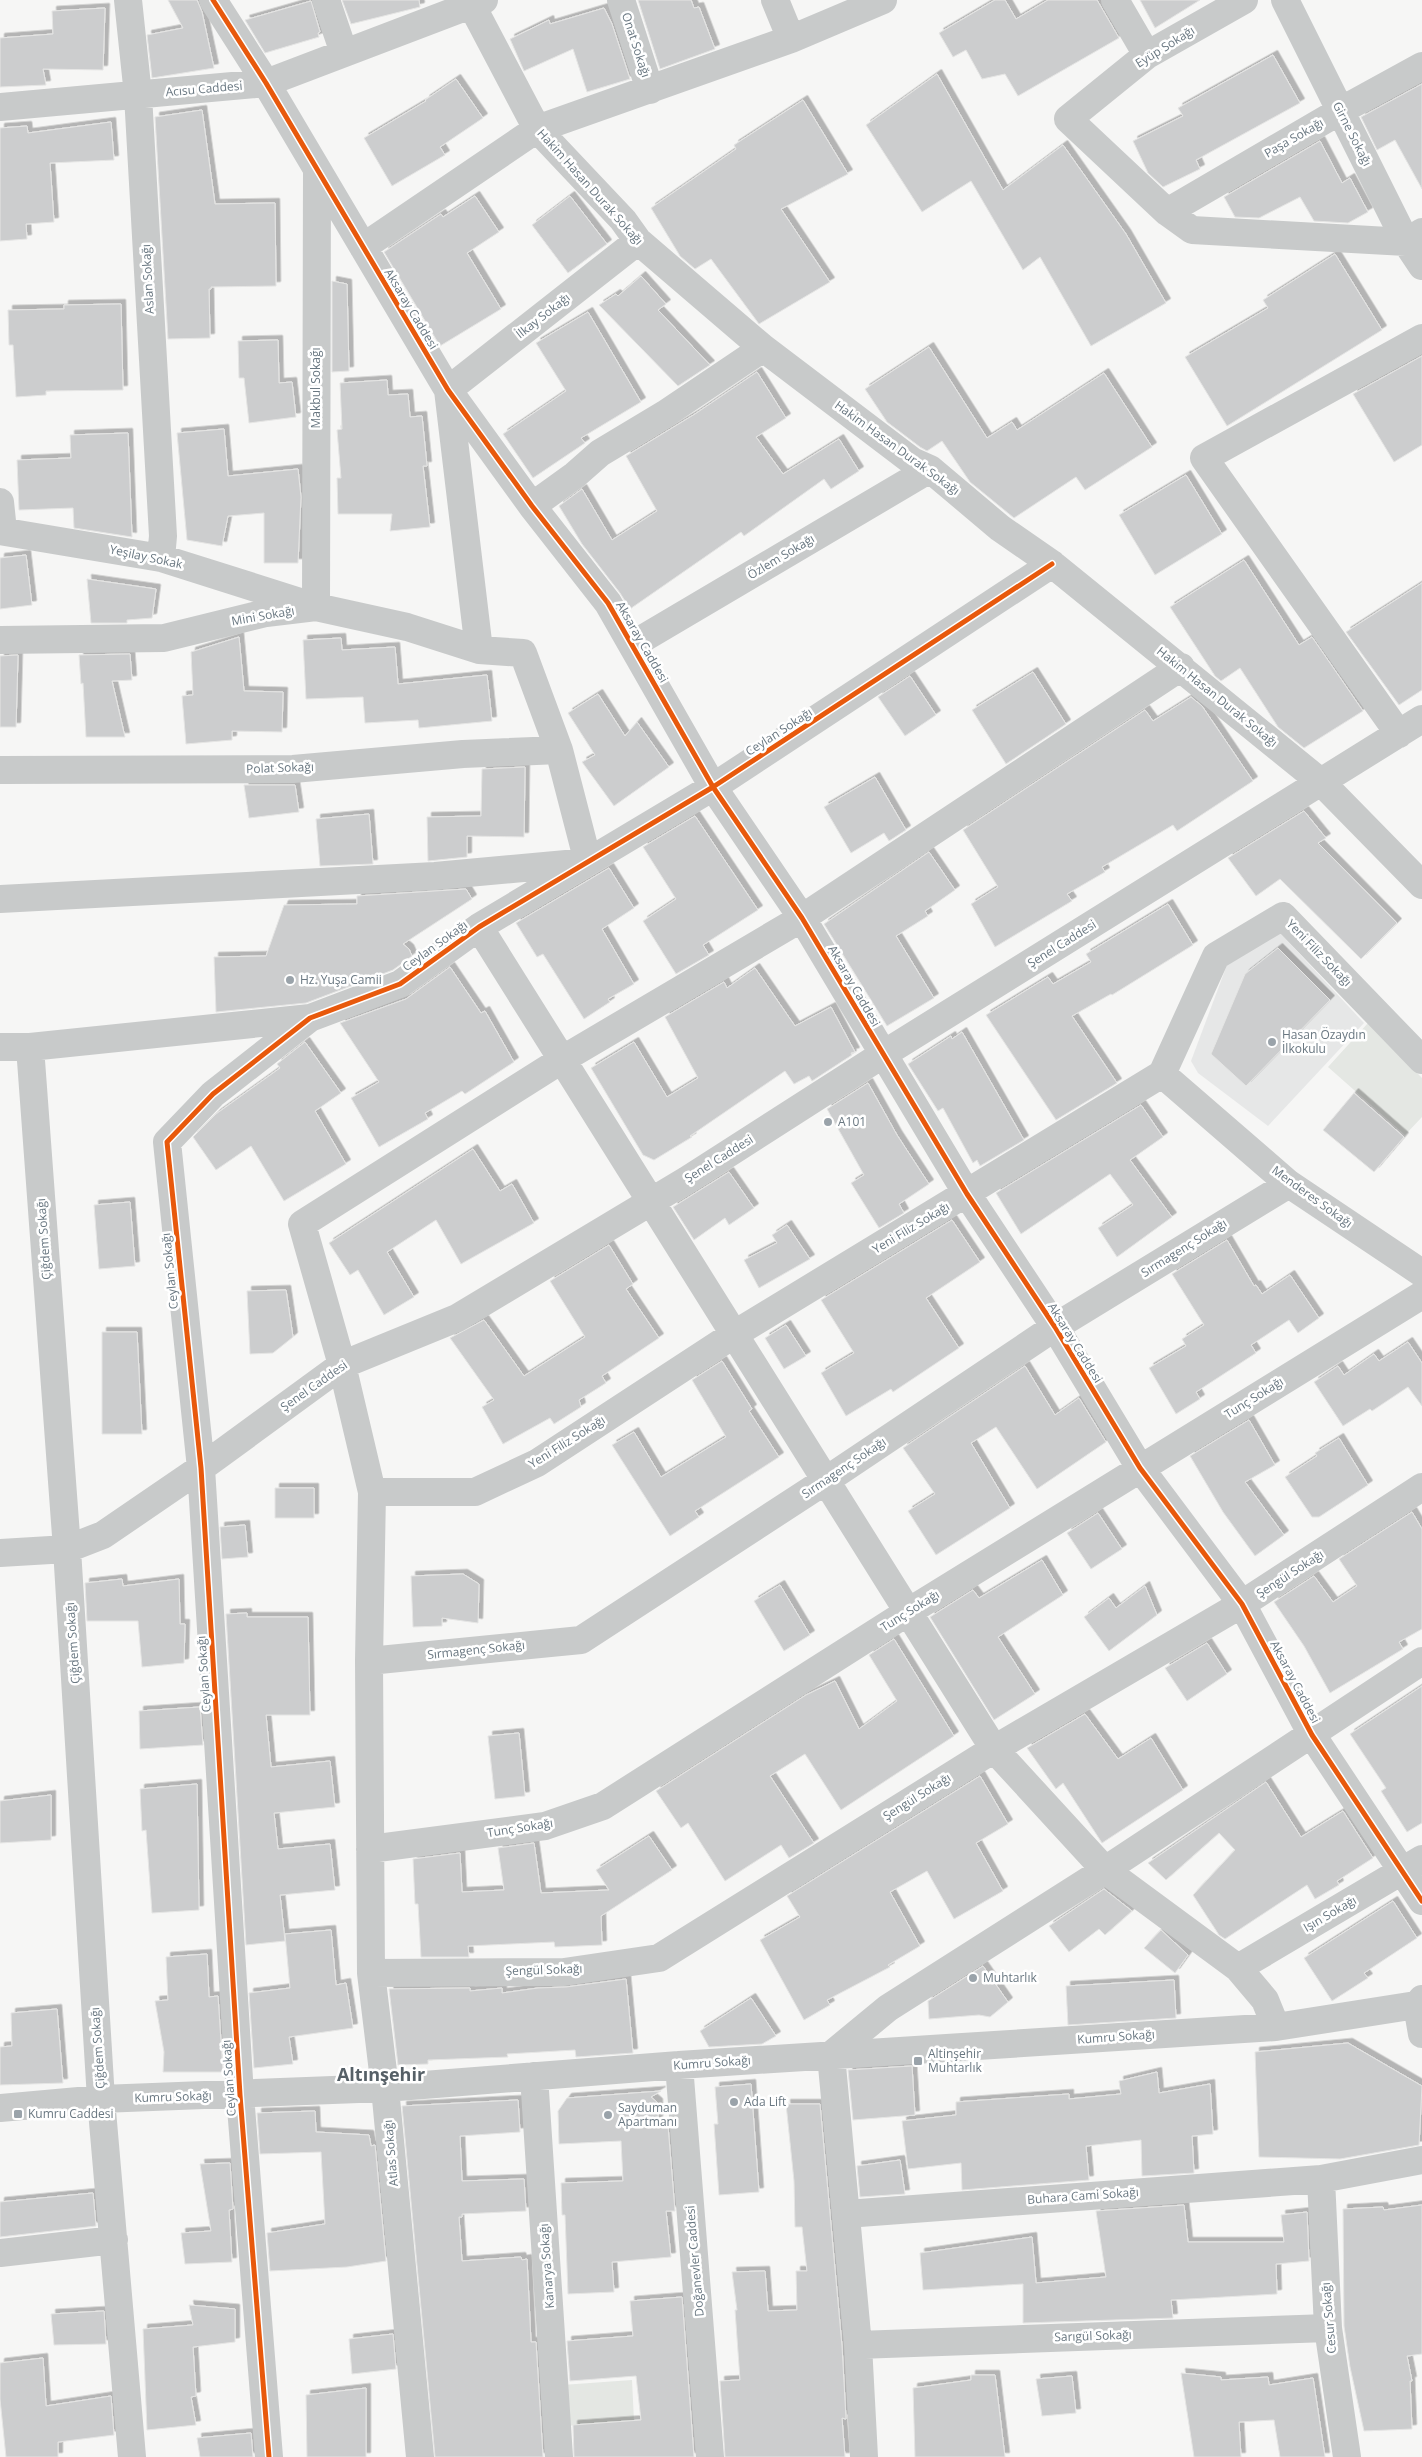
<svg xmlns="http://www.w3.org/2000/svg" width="1422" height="2457" viewBox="0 0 1422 2457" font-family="'Open Sans',sans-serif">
<defs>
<filter id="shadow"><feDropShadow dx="4.5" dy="-4.5" stdDeviation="0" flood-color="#0004"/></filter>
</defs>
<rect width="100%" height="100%" fill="#f6f6f5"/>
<path fill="#e6e7e7" d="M1268,932L1281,934L1364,1023L1268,1126L1198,1073L1191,1061L1227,965Z"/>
<path fill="#e4e7e3" d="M1368,1023L1422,1078V1117L1405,1135L1328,1067Z
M632,2380L634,2421L564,2426L562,2385Z"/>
<path fill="#cccdce" stroke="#e5e5e4" filter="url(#shadow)" d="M168,0H197L202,12L214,68L152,78L147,35L183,28Z
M342,0H419L420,7L351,24Z
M638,0H691L694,8L699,7L715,49L660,69Z
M995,0H1005L1016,19L1048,0H1097L1119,38L1018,96L1005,74L982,79L966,50L953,57L939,33Z
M1140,0H1200L1155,28Z
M311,1L320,32L318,33L319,37L265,53L245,20Z
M105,8L103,70L43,69L46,85L0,87V38L53,34L52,11Z
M604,8L612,24L630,79L587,92L573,49L524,71L510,39L549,20L550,24Z
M1273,55L1300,103L1196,160L1200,169L1163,187L1148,173L1133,141L1183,116L1178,108Z
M937,74L1003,190L1063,145L1126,234L1166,303L1091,346L1040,257L1023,270L971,181L922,212L866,125Z
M456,79L483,118L440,147L445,155L392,186L364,138L426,101L425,100Z
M1422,84V189L1395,140L1377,150L1361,117Z
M803,100L848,174L781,209L830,282L759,324L711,259L695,269L680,256L651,208L736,149L734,145Z
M202,110L215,204L275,203L276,286L211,287V289H209L210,338L168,339L155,117Z
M111,122L114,160L50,163L54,222L26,224L27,239L0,241V128L27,126L28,133Z
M1320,141L1342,183L1350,178L1368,212L1348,223L1314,221L1300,197L1259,218L1235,217L1224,197Z
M475,196L499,232L467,253L501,309L440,346L384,252L441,214L443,217Z
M570,196L607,244L568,273L532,225Z
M1335,254L1382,330L1227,426L1185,357L1268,308L1263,300Z
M641,276L666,304L658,310L710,365L678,386L599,305L616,294L618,296Z
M332,281L347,284L349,371L332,372Z
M121,304L123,390L46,391V395L16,397L13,345H9L8,310L64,309V305Z
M588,312L641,402L581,438L585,443L533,478L503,434L566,391L536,343Z
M278,340L279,383L292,382L296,417L249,423L244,378H239L238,341Z
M929,347L987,438L1012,422L1017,430L1104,373L1152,447L1085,490L1076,477L1014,518L970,482L942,441L927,451L920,447L887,422L865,389Z
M1422,356V445L1394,462L1353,394Z
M757,372L786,418L756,437L783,474L839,439L859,471L831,489L824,479L744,536L741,532L630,609L620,593L582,544L559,506L582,489L612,540L657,511L626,456L695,414Z
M387,380L388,395L408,394L410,417L422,416L427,466H423L430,527L390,531L392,514H338L337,478H341L337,430L342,429L340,383Z
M224,429L228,476L298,469L301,497L298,563H264V513L228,516L222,546L187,540L177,433Z
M128,433L132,537L74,528L73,508L19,510L17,460L71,458L70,435Z
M1186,475L1222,534L1155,575L1119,515Z
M26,555L32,605L0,609V558Z
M1244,560L1299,645L1312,637L1363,711L1304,748L1278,727L1240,668L1221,681L1215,676L1170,607Z
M87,579L156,589L152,618L127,620V623H91Z
M1422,583V690L1399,705L1346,632Z
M239,637L244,691L283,692L282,732L232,731V740L186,744L182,696L193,695L191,652Z
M341,638L342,650L395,647L398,684L487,675L492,721L419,728L418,720L365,723L363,697L306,699L303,640Z
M130,654L132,680L112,681L125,737H86L83,683L81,684L79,655Z
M18,655L16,727H0V656Z
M1033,672L1066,724L1006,764L972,710Z
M910,676L936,715L905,736L878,697Z
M598,694L625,736L637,722L669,767L614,806L582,762L595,755L568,713Z
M1191,697L1202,706L1253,781L1177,831L1173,825L1102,867L1105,872L1067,894L1072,901L995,947L971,904L998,887L963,830L1145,710L1153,721Z
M525,767L524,837L467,836V857L428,861L427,817L481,816L482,769Z
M875,777L906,830L889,841L884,833L851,853L824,807Z
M244,785H295L299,812L249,818Z
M1304,811L1326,838L1318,843L1397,923L1361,959L1280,879L1256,896L1228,858Z
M369,814L373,864L320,866L316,819Z
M695,816L758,910L703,945L709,955L676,974L643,921L676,899L643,847Z
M929,852L955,890L925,911L928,916L896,936L934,998L887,1026L824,924Z
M609,868L634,908L602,929L634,984L608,999L610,1002L584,1019L543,954L537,957L516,923Z
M466,889L472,899L403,944L409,949L412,956L393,970L306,1003L216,1012L214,957L266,956L284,905L357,904V896Z
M1168,904L1193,945L1112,995L1111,994L1072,1016L1117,1083L1056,1120L986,1015L1048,977L1053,984L1091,962L1086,954Z
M1278,948L1330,1000L1246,1086L1211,1054L1245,974Z
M450,967L481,1013L485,1011L514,1062L465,1094L462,1091L425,1113L428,1119L379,1147L351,1098L379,1082L340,1023L406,999Z
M755,968L795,1026L831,1007L855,1052L851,1053L852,1055L812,1081L809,1076L794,1084L785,1071L690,1136L692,1137L654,1160L643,1155L591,1068L634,1042L667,1097L698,1078L665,1017L724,982L727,988Z
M962,1032L1024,1140L980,1166L977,1160L973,1163L943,1108L938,1111L908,1064L951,1036L952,1039Z
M305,1042L341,1093L315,1111L346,1164L284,1201L251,1146L216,1170L193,1137L216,1114L280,1068L277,1064Z
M868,1083L897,1135L929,1184L899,1204L904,1213L879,1228L851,1183L864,1175L827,1109Z
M1354,1093L1404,1137L1374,1172L1323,1130Z
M1141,1105L1163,1137L1130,1160L1172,1217L1117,1257L1098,1228L1133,1205L1110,1174L1021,1234L996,1193Z
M473,1149L500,1191L512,1184L534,1223L461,1264L436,1220L387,1252L414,1297L384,1315L358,1270L350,1275L329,1243Z
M729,1172L754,1208L729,1225L725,1218L694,1240L673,1207Z
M130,1202L135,1266L99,1269L94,1205Z
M952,1220L980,1262L926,1298L959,1348L893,1392L891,1389L846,1416L821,1373L854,1353L821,1300Z
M787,1225L810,1259L759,1288L744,1260L777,1243L772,1235Z
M1227,1240L1254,1286L1256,1285L1262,1294L1290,1275L1319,1318L1298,1333L1289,1320L1251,1345L1256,1353L1196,1392L1200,1399L1176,1414L1149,1368L1186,1346L1182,1339L1204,1325L1172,1274Z
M609,1245L633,1284L626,1289L659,1338L602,1376L606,1383L579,1400L581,1407L554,1424L550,1418L503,1444L482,1407L494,1400L450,1338L484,1320L524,1376L585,1337L550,1281Z
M286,1290L293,1337L273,1353L250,1354L247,1291Z
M786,1325L806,1356L784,1369L765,1338Z
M102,1332H137L142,1434H102Z
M1408,1342L1422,1363V1406L1408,1387L1372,1411L1370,1409L1343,1426L1314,1382L1338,1366L1344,1375L1374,1354L1379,1361Z
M722,1361L752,1409L749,1411L779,1457L695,1511L699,1517L670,1536L612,1445L634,1432L661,1477L726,1437L692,1380Z
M1025,1366L1055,1415L1079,1398L1106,1442L1037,1489L996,1427L971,1443L1010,1508L936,1555L908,1511L935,1494L903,1448Z
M1249,1420L1275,1465L1245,1482L1284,1535L1255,1556L1223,1512L1190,1456Z
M1339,1438L1368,1485L1319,1517H1312L1285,1477L1317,1456L1315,1453Z
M275,1488H314V1518H275Z
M1412,1512L1422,1529V1629L1399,1642L1403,1649L1330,1693L1304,1646L1274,1602L1314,1576L1333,1602L1357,1586L1339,1559Z
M1098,1513L1122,1549L1091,1569L1067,1533Z
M245,1525L248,1557L222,1559L220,1527Z
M1042,1560L1063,1595L998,1637L1035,1694L994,1720L930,1617L973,1590L979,1598Z
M463,1574L479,1584L478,1623L442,1618V1626L413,1627L411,1576Z
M122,1579L123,1586L179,1579L180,1624H185L184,1663L142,1667L138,1621H87L85,1583Z
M780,1585L810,1635L784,1651L754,1601Z
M1145,1586L1157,1615L1109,1651L1084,1617L1109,1598L1116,1608Z
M247,1613V1617H308L310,1715H266L271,1767L330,1761L335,1807L274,1813L278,1849L330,1844L335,1890L280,1895L285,1941L246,1945L226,1614Z
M894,1639L954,1736L841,1810L805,1754L770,1776L814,1843L789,1858L781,1845L725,1881L688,1823L681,1828L656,1791L806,1695L835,1681L859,1729L897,1701L869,1655Z
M1207,1643L1227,1674L1187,1701L1165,1668Z
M1422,1686V1823L1407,1832L1381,1791L1386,1788L1350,1734Z
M200,1707L203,1745L140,1749L139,1711Z
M1085,1714L1118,1759L1151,1738L1183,1790L1102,1843L1063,1783L1056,1789L1027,1748Z
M519,1733L525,1796L495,1799L488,1736Z
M980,1776L1008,1824L976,1843L1003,1891L954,1919L927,1871L890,1892L920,1946L888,1965L890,1967L827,2000L830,2005L804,2020L760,1940L800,1917L787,1896Z
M1266,1782L1301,1837L1343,1811L1373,1858L1337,1881L1339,1885L1315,1899L1307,1885L1225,1939L1219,1935L1193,1895L1235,1850L1219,1833L1166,1880L1148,1863Z
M197,1784L199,1910L152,1913L146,1830L142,1831L140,1789Z
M51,1795V1840L0,1843V1801Z
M649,1836L672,1870L601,1916L602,1945L555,1947L554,1942L468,1946L469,1957H421L418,1904H415L413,1859L460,1853L462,1892L504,1890L498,1848L534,1843L541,1893L609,1890L596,1870Z
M1104,1889L1132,1911L1105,1935L1099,1929L1069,1952L1049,1926Z
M1393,1901L1417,1938L1364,1973L1368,1978L1332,2001L1304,1958Z
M331,1930L336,1985L346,1983L353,2028L289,2037L293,2064L254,2068L249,1993L290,1988L285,1934Z
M1161,1930L1188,1955L1175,1973L1144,1948Z
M207,1954L209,1997L218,1996L223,2072H163L164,2052L155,2001L168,2000L166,1957Z
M983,1966L1008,2002L990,2017L979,2015L929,2019L928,2001Z
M626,1979L633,2053L576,2057L575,2050L507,2054L508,2057L428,2060V2064L398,2065L389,1989L470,1988V1991L502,1988V1993L538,1988L566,1987Z
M1174,1980L1176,2018L1068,2025L1066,1986Z
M751,1998L776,2036L762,2044L709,2047L700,2031Z
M57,2009L63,2083L0,2085V2047L12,2046L11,2013Z
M1348,2043L1422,2086L1419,2145L1340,2159L1259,2157L1255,2052Z
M912,2066L915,2115L853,2120L848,2070Z
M1157,2072L1159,2093L1210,2084L1213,2134L1192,2136L1194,2173L1142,2176L1141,2140L1086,2146L1089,2180L962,2190L961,2163L908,2169L902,2121L956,2115V2102L1069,2094V2099L1121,2094L1119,2081Z
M751,2084L759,2192L719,2195L714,2124H718L715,2087Z
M661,2091L651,2097L658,2103V2127L668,2126L675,2211H666L671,2257L612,2262L614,2292L568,2294L565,2215H562L561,2183L623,2181L621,2141L559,2144L558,2111L567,2098Z
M518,2100L520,2132L460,2136L462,2181L524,2179L526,2211L462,2214V2217H459L462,2261L521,2257L522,2260L527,2259L531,2342H536L543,2457H435L402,2106Z
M786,2104H820L842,2346L846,2419L842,2418L845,2457H725L720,2381L740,2380L735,2310H737L732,2272L765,2271L768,2311L797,2310L796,2271H807L802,2227H795L794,2181Z
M315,2111L316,2132L369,2135L371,2146L375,2145L386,2261L347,2267L270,2271L267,2233L325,2224L321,2152L260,2154L257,2113Z
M900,2160L905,2194L860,2197L857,2166Z
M230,2163L233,2209L229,2210L232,2262L185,2264L181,2233L211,2231L200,2164Z
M93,2193L96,2226L0,2237V2202Z
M1184,2205L1188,2242H1284L1281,2215L1307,2212L1309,2261L1276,2264L1277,2294L1171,2300L1173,2318L1023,2323V2284L923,2290L920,2253L1032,2237L1036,2283L1106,2277L1096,2211Z
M1422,2205V2354L1407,2356L1412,2381H1410L1412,2429L1364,2431L1350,2367L1344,2326L1343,2209L1383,2207L1384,2210Z
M682,2297L694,2457H574L573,2425L641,2420L636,2376L570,2381L567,2341L633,2336L630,2301Z
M189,2305L235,2309V2342L193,2347L196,2396L191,2397L196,2425L147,2430L143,2329L193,2325Z
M104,2311L106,2344L54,2345L51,2314Z
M393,2334L396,2369L352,2374L349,2339Z
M43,2358L46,2406L111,2396L114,2435L58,2442V2457H6L0,2399V2363Z
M1181,2373L1221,2377V2380L1268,2377L1269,2385L1313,2378L1325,2457H1280L1274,2420L1239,2422L1241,2457H1194Z
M971,2375H995L1005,2457H915L913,2388L971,2380Z
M1072,2376L1076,2413L1042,2416L1036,2379Z
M366,2388V2457H307L306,2395Z
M251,2433L253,2457H200L197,2438Z"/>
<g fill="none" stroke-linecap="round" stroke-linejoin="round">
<path stroke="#c8caca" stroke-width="28" d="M128,0L138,95L163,536L161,558
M213,0L266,83L448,390L532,506L608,603L713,787L802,918L967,1194L1055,1327L1140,1468L1242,1604L1312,1735L1422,1901
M326,0L344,53
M469,0L537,129L623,220L638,241L763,348L912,461L930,469L1000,528L1052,564L1322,783L1422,885
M621,0L650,90
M775,0L791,39
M1115,0L1147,55
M1244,0L1147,55L1068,119L1167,212L1192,230L1406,242L1422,232
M1285,0L1406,242L1422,266
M0,107L266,83L484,0
M1167,212L1340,111L1422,66
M363,247L537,129L791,39L883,0
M0,502L3,531
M532,506L575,475L600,453L665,414L763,348
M0,531L161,558L316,607L317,171
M0,640L164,638L266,613L316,607L407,627L479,650L523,653L559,750L588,862L435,876L0,899
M632,645L930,469
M479,650L448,390L638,241
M1399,734L1204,458L1422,338
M0,770L293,769L463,754L559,750
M479,927L994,1749L1105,1870L1238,1968L1265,2000L1276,2027
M0,1047H30L310,1018
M30,1047L67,1549L101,2099L132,2457
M1162,1074L1289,1184L1422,1273
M372,1492H475L537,1463L733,1335L1162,1074L1216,956L1283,916L1422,1060
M0,1553L67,1549L103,1535L201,1468L342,1365L457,1318L687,1180L882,1055L1422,719
M369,1661L581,1640L825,1481L1055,1327L1289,1184
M370,1849L545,1826L603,1806L908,1612L1422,1295
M1238,1968L1422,1859
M371,1973L564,1972L659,1958L994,1749L1242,1604L1422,1487
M1422,1999L1417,2005L1422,2034
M679,2065L710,2457
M534,2076L559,2457
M0,2108L101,2099L385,2088L679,2065L1276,2027L1422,2004
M1321,2179L1328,2328L1347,2457
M846,2214L1321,2179L1422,2160
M0,2253L114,2240
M858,2345L1328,2328
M269,2457L240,2095L201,1468L167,1142L213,1094L310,1018L400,984L479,927L713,787L1052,564
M420,2457L385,2088L371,1973L369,1661L372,1492L342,1365L302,1224L563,1059L802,918L1181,667
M864,2457L858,2345L831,2055L888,2008L1105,1870L1422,1661"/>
<defs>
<path id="cycleway" d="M213,0L266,83L448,390L532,506L608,603L713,787L802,918L967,1194L1055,1327L1140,1468L1242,1604L1312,1735L1422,1901
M269,2457L240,2095L201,1468L167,1142L213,1094L310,1018L400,984L479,927L713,787L1052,564"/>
</defs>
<use href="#cycleway" stroke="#fff" stroke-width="8"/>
<use href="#cycleway" stroke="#e8590c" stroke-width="5"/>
</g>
<g fill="#9aa3aa" stroke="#fff" stroke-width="2">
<circle cx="290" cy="980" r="5"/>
<circle cx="1272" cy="1042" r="5"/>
<circle cx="828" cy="1122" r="5"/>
<circle cx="973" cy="1978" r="5"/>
<rect x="913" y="2056" width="10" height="10" rx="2.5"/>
<circle cx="734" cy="2102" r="5"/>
<rect x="13" y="2109" width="10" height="10" rx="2.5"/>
<circle cx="608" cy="2115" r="5"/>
</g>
<g text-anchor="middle" stroke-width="5" stroke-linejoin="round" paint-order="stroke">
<g font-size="12" fill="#697781" stroke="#fff">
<text transform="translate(636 45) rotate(72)" y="4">Onat Sokağı</text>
<text transform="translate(1165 47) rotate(-32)" y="4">Eyüp Sokağı</text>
<text transform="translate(204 89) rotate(-5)" y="4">Acısu Caddesi</text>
<text transform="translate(1352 134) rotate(63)" y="4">Girne Sokağı</text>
<text transform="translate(1294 138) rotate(-30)" y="4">Paşa Sokağı</text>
<text transform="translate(590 187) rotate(48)" y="4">Hakim Hasan Durak Sokağı</text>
<text transform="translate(148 279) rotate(-93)" y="4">Aslan Sokağı</text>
<text transform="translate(411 309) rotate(59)" y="4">Aksaray Caddesi</text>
<text transform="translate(543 316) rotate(-38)" y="4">İlkay Sokağı</text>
<text transform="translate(316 388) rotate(-90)" y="4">Makbul Sokağı</text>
<text transform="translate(897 448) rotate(36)" y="4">Hakim Hasan Durak Sokağı</text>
<text transform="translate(146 557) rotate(12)" y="4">Yeşilay Sokak</text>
<text transform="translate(781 557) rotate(-31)" y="4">Özlem Sokağı</text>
<text transform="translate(263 616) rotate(-10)" y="4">Mini Sokağı</text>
<text transform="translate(642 642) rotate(60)" y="4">Aksaray Caddesi</text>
<text transform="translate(1217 697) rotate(39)" y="4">Hakim Hasan Durak Sokağı</text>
<text transform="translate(779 732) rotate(-33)" y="4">Ceylan Sokağı</text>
<text transform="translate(280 768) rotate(-2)" y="4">Polat Sokağı</text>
<text transform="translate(1062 944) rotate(-32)" y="4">Şenel Caddesi</text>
<text transform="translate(435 946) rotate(-36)" y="4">Ceylan Sokağı</text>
<text transform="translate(1319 953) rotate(46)" y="4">Yeni Filiz Sokağı</text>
<text transform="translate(854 986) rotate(60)" y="4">Aksaray Caddesi</text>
<text transform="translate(719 1159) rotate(-32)" y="4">Şenel Caddesi</text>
<text transform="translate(1312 1197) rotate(36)" y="4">Menderes Sokağı</text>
<text transform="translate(911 1228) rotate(-31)" y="4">Yeni Filiz Sokağı</text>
<text transform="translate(44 1239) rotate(-94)" y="4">Çiğdem Sokağı</text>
<text transform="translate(1184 1248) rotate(-32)" y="4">Sırmagenç Sokağı</text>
<text transform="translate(170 1271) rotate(-96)" y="4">Ceylan Sokağı</text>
<text transform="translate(1075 1343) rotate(58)" y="4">Aksaray Caddesi</text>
<text transform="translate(314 1386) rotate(-35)" y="4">Şenel Caddesi</text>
<text transform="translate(1254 1398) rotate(-32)" y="4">Tunç Sokağı</text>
<text transform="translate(567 1442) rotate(-32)" y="4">Yeni Filiz Sokağı</text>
<text transform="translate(844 1468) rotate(-34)" y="4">Sırmagenç Sokağı</text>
<text transform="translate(1290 1574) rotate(-33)" y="4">Şengül Sokağı</text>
<text transform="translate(910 1611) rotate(-32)" y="4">Tunç Sokağı</text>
<text transform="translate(73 1643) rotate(-94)" y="4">Çiğdem Sokağı</text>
<text transform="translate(476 1650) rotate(-6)" y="4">Sırmagenç Sokağı</text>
<text transform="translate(204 1674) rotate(-94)" y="4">Ceylan Sokağı</text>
<text transform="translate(1295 1682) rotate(62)" y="4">Aksaray Caddesi</text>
<text transform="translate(917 1797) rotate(-32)" y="4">Şengül Sokağı</text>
<text transform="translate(520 1828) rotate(-9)" y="4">Tunç Sokağı</text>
<text transform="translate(1330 1914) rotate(-30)" y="4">Işın Sokağı</text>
<text transform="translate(544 1970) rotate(-2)" y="4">Şengül Sokağı</text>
<text transform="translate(1116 2037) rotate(-4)" y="4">Kumru Sokağı</text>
<text transform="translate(98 2048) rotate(-94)" y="4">Çiğdem Sokağı</text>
<text transform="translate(712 2063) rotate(-4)" y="4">Kumru Sokağı</text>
<text transform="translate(229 2078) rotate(-94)" y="4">Ceylan Sokağı</text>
<text transform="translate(173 2097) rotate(-2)" y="4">Kumru Sokağı</text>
<text transform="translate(391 2153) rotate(-95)" y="4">Atlas Sokağı</text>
<text transform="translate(1083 2196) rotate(-4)" y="4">Buhara Cami Sokağı</text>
<text transform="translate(695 2261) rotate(-95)" y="4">Doğanevler Caddesi</text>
<text transform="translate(547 2266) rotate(-94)" y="4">Kanarya Sokağı</text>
<text transform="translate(1329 2318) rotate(-95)" y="4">Cesur Sokağı</text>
<text transform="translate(1093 2336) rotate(-2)" y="4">Sarıgül Sokağı</text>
</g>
<g font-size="12" fill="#697781" stroke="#fff" text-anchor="start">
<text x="300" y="984">Hz. Yuşa Camii</text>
<text x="1282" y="1039">Hasan Özaydın<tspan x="1282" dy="14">İlkokulu</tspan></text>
<text x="838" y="1126">A101</text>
<text x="983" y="1982">Muhtarlık</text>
<text x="928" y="2058">Altinşehir<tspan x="928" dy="14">Muhtarlık</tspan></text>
<text x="744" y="2106">Ada Lift</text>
<text x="618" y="2112">Sayduman<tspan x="618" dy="14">Apartmanı</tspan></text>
<text x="28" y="2118">Kumru Caddesi</text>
</g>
<g font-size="18" font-weight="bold" fill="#566067" stroke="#fff">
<text x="381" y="2081">Altınşehir</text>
</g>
</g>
</svg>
